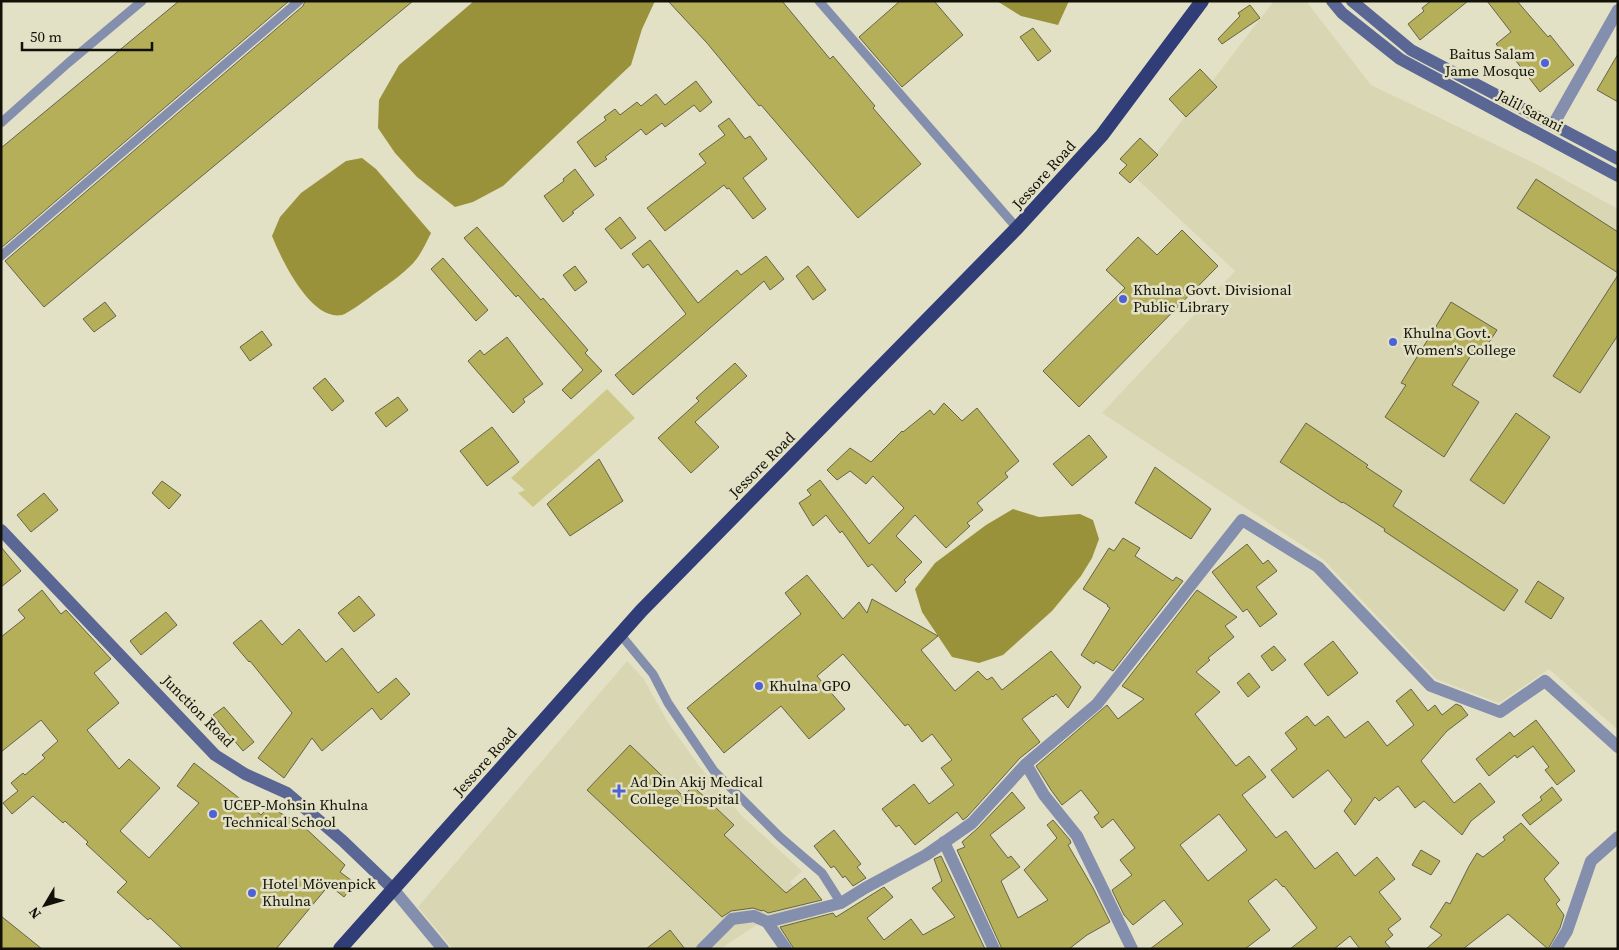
<svg xmlns="http://www.w3.org/2000/svg" width="1619" height="950" viewBox="0 0 1619 950" font-family="'Source Serif 4',serif">
<rect width="100%" height="100%" fill="#e3e1c5"/>
<path fill="#d8d6b3" d="M1274,1H1306L1371,85L1540,166L1618,209V730L1549,669L1499,703L1436,679L1323,559L1102,413L1235,271L1137,179Z
M627,661L643,678L669,724L700,767L742,816L802,871L790,882L815,917L782,934L758,924L720,949H453L418,907Z"/>
<path fill="#cec988" d="M607,389L635,418L533,507L518,493L525,490L511,478Z"/>
<path fill="#99923b" d="M474,1H655L642,29L631,65L503,186L473,202L455,207L417,177L395,153L378,128L379,100L399,65Z
M997,1H1069L1058,25L1021,16Z
M362,158L376,169L431,233C427,241 423,250 418,257C410,269 390,283 377,292C370,297 349,313 342,315C310,321 281,258 272,236L280,217L301,193L346,161Z
M1013,509L1039,517L1080,514L1093,520L1099,539L1092,558L1081,576L1052,611L1003,655L979,663L952,657L922,612L915,589L935,563L986,525Z"/>
<path fill="#b6af59" stroke="#65644b" fill-rule="evenodd" d="M179,1H289L1,248V148Z
M305,1H413L44,307L5,261L303,6Z
M668,1H782L830,59L833,56L875,106L873,108L921,164L858,218L761,105L759,106L707,43Z
M900,1H934L963,35L902,87L859,37Z
M1431,1H1468L1420,40L1408,24L1424,11L1422,8Z
M1487,1H1517L1548,37L1550,35L1574,65L1540,92L1509,52L1506,56L1496,44L1511,32Z
M1250,5L1260,18L1222,44L1218,39L1240,16L1238,13Z
M1033,28L1051,51L1038,61L1020,37Z
M1618,54V102L1597,90Z
M1200,69L1217,87L1186,117L1169,99Z
M696,81L712,102L700,112L694,105L665,127L662,123L646,135L641,129L605,157L607,159L595,167L577,142L606,120L604,117L615,109L620,115L637,102L641,106L656,94L665,105Z
M729,118L745,139L750,136L767,159L743,178L766,209L753,219L729,188L727,189L724,185L665,231L647,208L706,163L699,154L725,135L718,126Z
M1140,138L1158,155L1130,183L1119,173L1127,165L1120,159Z
M575,169L594,195L572,212L574,213L563,222L544,196L564,181L563,179Z
M1536,179L1618,232V273L1517,208Z
M620,217L636,238L621,249L605,229Z
M477,227L541,300L543,298L588,350L585,353L602,371L571,399L562,390L583,370L518,295L516,297L464,238Z
M1182,230L1218,266L1079,407L1043,371L1125,288L1106,270L1138,237L1157,255Z
M650,240L698,303L737,270L741,275L766,256L784,279L770,290L764,281L633,395L615,375L686,314L648,264L643,268L632,254Z
M443,258L488,310L476,321L431,269Z
M575,266L587,282L575,291L563,275Z
M808,266L826,290L813,300L796,276Z
M1618,275V335L1580,393L1553,376Z
M105,302L116,316L94,332L83,319Z
M1451,302L1497,330L1482,353L1475,349L1452,385L1479,402L1444,457L1385,417L1406,385L1401,383Z
M262,331L272,345L250,361L240,347Z
M507,337L543,384L523,399L525,402L513,413L468,361L480,350L484,355Z
M735,363L747,376L695,422L719,447L691,473L658,438L699,401L696,398Z
M325,378L344,401L332,411L313,388Z
M398,397L408,410L386,427L375,413Z
M944,403L962,421L977,408L1019,461L1005,473L1008,477L977,503L983,510L967,523L970,526L946,548L915,515L896,536L922,562L904,580L906,582L896,592L872,564L868,567L842,531L840,533L826,515L813,526L799,503L811,495L807,490L820,480L869,544L904,508L873,476L866,484L850,471L837,480L827,470L850,448L871,462L902,431L903,432L930,410L934,415Z
M1516,413L1550,437L1504,504L1470,480Z
M1306,423L1368,465L1366,467L1402,491L1393,506L1518,590L1504,611L1384,531L1385,529L1343,502L1342,503L1280,462Z
M492,427L519,462L487,486L460,451Z
M1089,435L1107,457L1072,486L1053,464Z
M599,459L623,501L570,536L547,504Z
M1155,467L1211,509L1191,539L1135,503Z
M162,481L181,495L169,509L152,493Z
M44,493L58,510L31,532L17,515Z
M1123,538L1140,548L1135,556L1173,581L1176,577L1183,581L1113,671L1096,661L1094,664L1081,655L1110,608L1107,606L1108,605L1083,589L1109,548L1114,551Z
M1247,544L1263,564L1268,560L1277,571L1256,587L1277,614L1260,627L1247,609L1243,612L1212,572Z
M1,547L21,571L1,587Z
M807,575L843,619L859,602L867,613L872,599L938,636L921,650L955,691L978,671L987,680L992,677L1002,690L1051,651L1081,687L1068,708L1056,694L1053,697L1052,696L1022,719L1040,742L1020,758L967,817L963,820L957,812L915,845L899,825L896,827L882,809L914,784L929,804L954,785L941,768L952,760L932,734L922,742L908,724L905,726L843,654L817,676L845,709L809,739L781,706L724,753L687,708L801,614L785,593Z
M1538,581L1564,598L1551,619L1525,602Z
M42,590L61,614L66,610L111,659L94,673L119,703L87,730L119,769L129,759L160,788L120,831L149,858L199,803L177,786L194,763L261,815L269,807L301,824L345,865L340,872L355,883L344,897L329,885L276,949H183L150,918L148,920L117,892L127,882L86,844L88,842L65,821L63,823L33,796L12,814L3,803L18,791L11,783L23,773L25,775L45,758L42,755L58,741L41,720L1,752V637L25,618L18,610Z
M1197,590L1237,617L1225,626L1234,637L1208,658L1210,660L1196,672L1220,692L1195,714L1236,766L1249,756L1266,777L1242,795L1276,838L1286,831L1315,869L1337,852L1355,876L1377,857L1395,879L1379,892L1401,919L1388,929L1393,935L1385,942L1391,949H1360L1350,936L1334,949H1290L1317,928L1284,886L1283,887L1276,879L1248,901L1270,930L1245,949H1150L1183,924L1164,900L1133,925L1124,915L1112,890L1132,875L1120,860L1135,848L1113,819L1102,828L1094,817L1099,813L1081,790L1062,805L1051,790L1036,766L1107,705L1118,719L1144,699L1122,686ZM1219,814L1247,850L1208,881L1180,845Z
M359,596L375,615L354,632L338,613Z
M166,612L177,625L141,655L130,641Z
M261,620L282,645L299,629L326,662L342,648L378,693L396,678L410,694L381,720L372,708L322,751L312,738L284,778L258,758L292,713L250,661L249,662L233,643Z
M1333,641L1358,673L1328,696L1304,664Z
M1274,646L1286,660L1272,671L1261,656Z
M1249,673L1260,687L1248,697L1237,683Z
M1411,689L1428,711L1435,705L1442,715L1456,704L1461,706L1468,715L1447,731L1421,761L1454,803L1480,783L1495,802L1471,821L1462,835L1424,801L1415,808L1398,786L1379,801L1375,797L1355,825L1344,811L1352,800L1328,770L1293,798L1271,770L1297,749L1285,733L1307,716L1315,726L1328,716L1345,738L1368,721L1387,746L1414,725L1396,701Z
M224,707L254,742L243,751L213,715Z
M1536,720L1575,771L1557,785L1545,770L1549,767L1533,746L1517,758L1515,755L1489,776L1476,759L1510,732L1514,737Z
M630,745L683,796L693,786L734,825L724,835L786,893L805,878L822,900L768,913L763,910L762,911L753,908L731,911L722,917L587,790Z
M1552,787L1562,800L1530,825L1522,815L1542,800L1540,797Z
M1012,792L1025,808L990,835L1008,858L1011,856L1020,867L1001,881L1018,918L1048,900L1024,870L1057,838L1047,825L1053,820L1070,840L1071,843L1068,845L1093,888L1110,922L1087,935L1069,949H1002L957,850L965,847L962,842L978,828Z
M1521,823L1559,863L1544,879L1560,900L1556,904L1564,915L1560,928L1548,949L1508,914L1463,949H1426L1442,935L1430,927L1446,902L1450,904L1469,866L1477,853L1483,857L1505,840L1503,837Z
M834,830L861,864L857,867L866,878L853,886L845,876L843,878L834,866L831,868L814,846Z
M1421,850L1440,861L1431,875L1412,865Z
M941,856L985,949H794L780,927L833,913L836,917L884,887L893,897L867,918L884,940L911,919L923,935L955,917L932,888L942,881L934,859Z
M1,916L42,949H1Z
M670,930L685,949H646Z"/>
<g fill="none" stroke-linecap="round" stroke-linejoin="round">
<path stroke="#848ead" stroke-width="9" d="M819,1L1017,228
M1,123L68,63L142,1
M1,256L299,1
M620,634L653,674L668,703L714,771L780,837L822,873L841,903"/>
<path stroke="#848ead" stroke-width="12" d="M1553,125L1618,10
M1026,764L1044,795L1077,836L1132,949
M944,842L994,949
M394,890L443,949
M767,922L786,949
M702,949L732,919L754,916L767,922L841,903L865,888L926,855L972,823L1026,764L1097,704L1242,520L1318,567L1431,686L1500,712L1545,681L1618,747
M1556,949L1567,931L1591,861L1618,837"/>
<path stroke="#5a6693" stroke-width="12" d="M1332,1L1342,13L1400,59L1618,176
M1352,1L1411,50L1618,159
M1,530L215,755L245,774L287,793L343,841L394,890"/>
<path stroke="#303d77" stroke-width="14" d="M340,949L641,611L1017,228L1102,135L1202,1"/>
</g>
<g fill="#4d62d7" stroke="#e3e1c5" stroke-width="2">
<circle cx="1545" cy="63" r="5"/>
<circle cx="1123" cy="299" r="5"/>
<circle cx="1393" cy="342" r="5"/>
<circle cx="759" cy="686" r="5"/>
<path d="M616.5 783.5h5v5h5v5h-5v5h-5v-5h-5v-5h5z"/>
<circle cx="213" cy="814" r="5"/>
<circle cx="252" cy="893" r="5"/>
</g>
<g text-anchor="middle" stroke-width="5" stroke-linejoin="round" paint-order="stroke">
<g font-size="15" fill="#121108" stroke="#e3e1c5" text-anchor="start">
<text x="1535" y="59" text-anchor="end">Baitus Salam<tspan x="1535" dy="17">Jame Mosque</tspan></text>
<text x="1133" y="295">Khulna Govt. Divisional<tspan x="1133" dy="17">Public Library</tspan></text>
<text x="1403" y="338">Khulna Govt.<tspan x="1403" dy="17">Women's College</tspan></text>
<text x="769" y="691">Khulna GPO</text>
<text x="630" y="787">Ad Din Akij Medical<tspan x="630" dy="17">College Hospital</tspan></text>
<text x="223" y="810">UCEP-Mohsin Khulna<tspan x="223" dy="17">Technical School</tspan></text>
<text x="262" y="889">Hotel Mövenpick<tspan x="262" dy="17">Khulna</tspan></text>
</g>
<g font-size="15" fill="#121108" stroke="#e3e1c5">
<text transform="translate(1530 111) rotate(28)" y="5">Jalil Sarani</text>
<text transform="translate(1044 175) rotate(-48)" y="5">Jessore Road</text>
<text transform="translate(762 465) rotate(-45)" y="5">Jessore Road</text>
<text transform="translate(198 711) rotate(45)" y="5">Junction Road</text>
<text transform="translate(485 762) rotate(-48)" y="5">Jessore Road</text>
</g>
</g>
<rect width="1619" height="950" fill="none" stroke="#121108" stroke-width="5"/>
<g transform="translate(45 905) rotate(232)" stroke="#e3e1c5" stroke-width="4" paint-order="stroke">
<path d="M0-4L9 19L0 12L-9 19Z" fill="#121108"/>
<text y="-8" font-size="14" font-weight="bold" text-anchor="middle" fill="#121108">N</text>
</g>
<path d="M22 42v8h130v-8" fill="none" stroke="#121108" stroke-width="2.5"/>
<text x="30" y="42" font-size="15" fill="#121108" stroke="#e3e1c5" stroke-width="4" paint-order="stroke">50 m</text>
</svg>
